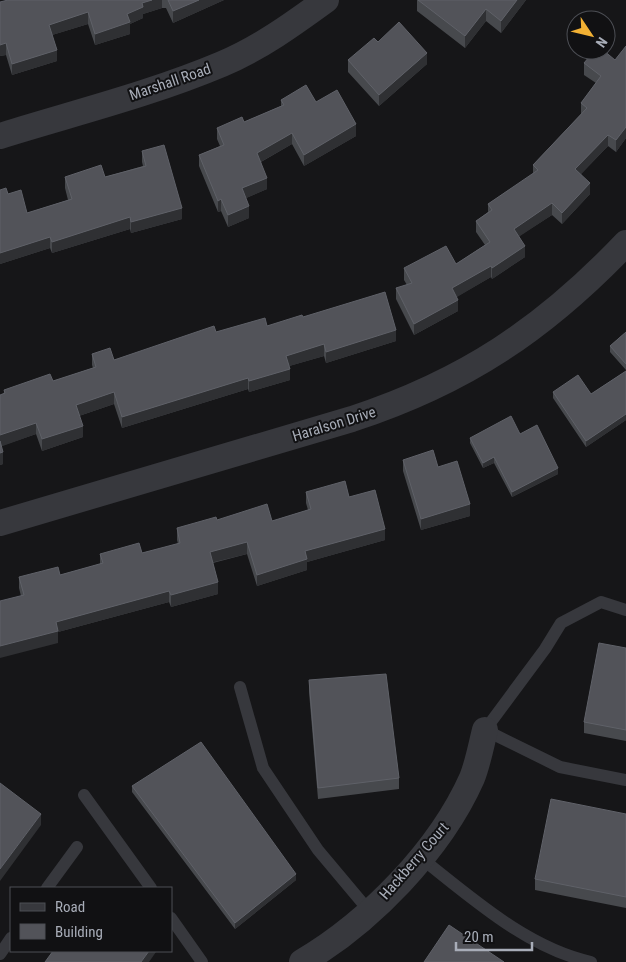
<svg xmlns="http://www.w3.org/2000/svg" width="626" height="962" viewBox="0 0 626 962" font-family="'Roboto Condensed',sans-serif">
<rect width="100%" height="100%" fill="#161618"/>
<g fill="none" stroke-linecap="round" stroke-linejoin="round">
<path stroke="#37383d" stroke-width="12" d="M626,610L601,602L561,623L545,649L485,730L560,767L626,780
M240,687L263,768L318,850L370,912
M84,795L151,888
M421,858C472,898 527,948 591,962
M47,888L77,847
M171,918L202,962
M0,954L11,938"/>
<path stroke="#37383d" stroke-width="26" d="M0,136C74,113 151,94 222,64C260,48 293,24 326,0
M0,523L352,419C465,382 544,329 626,243
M302,962C370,922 440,850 472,778C478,763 481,746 485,730"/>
</g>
<path fill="#47494d" d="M8,0H224L173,23L166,8H162L143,14V18L130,24V34L95,45L88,24L52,35L57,61L12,75L6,55L0,56Z
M417,0H526L501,33L486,21L465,48L417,11Z
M378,42L427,64L379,106L348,72V60Z
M626,46V138L616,152L608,146L581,174L590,194L562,224L552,215L519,236L525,257L492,279L491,277L456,297L458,311L414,335L396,299V288L407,285L404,280V268L456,264L485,245L476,232V221L488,212V204L533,174V165L581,114V103L596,83L584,75V63L615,60Z
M281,100L316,102L356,136L304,166L292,144L261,162L267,189L246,198L249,218L228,227L221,211L218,212L199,166V155L220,146L217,139V128L244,122L281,106Z
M142,151L182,219L131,233L130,229L52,253L50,248L0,264V190L8,194L27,213L68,200L65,188V177H105L143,166L142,162Z
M303,317L396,341L326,363L324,356L289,366L290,380L249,392L248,389L122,428L114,404L79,416L83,437L42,451L36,434L1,446L3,464L0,465L4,390L53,381L93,368L92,365V354L114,360L216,332L267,326Z
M626,332V370L610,352V346Z
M626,371V420L586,447L553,398V392L591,394Z
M520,434L558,474L512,497L494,463L483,468L470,443V438Z
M403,460L438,467L470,516L421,530L403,471Z
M306,492L349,497L385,540L307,562V570L257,586L247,554L213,563L218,594L171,607L169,602L58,632V643L21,596L19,588V577L60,575L100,564V554L142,553L178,544L177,540V528L217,520L272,521L308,510L306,503Z
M626,648V741L584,733V722Z
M309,680L399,778V789L318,799L309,692Z
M132,786L296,880L235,929L132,792Z
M626,814V908L535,890V879Z"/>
<path fill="#2f3033" d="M152,0H162V8L143,14V18L130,24V34L95,45V34L127,14L142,3Z
M199,0H224L173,23V11Z
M517,0H526L501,33V21Z
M486,9V21L465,48V36Z
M88,12V24L49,36V25Z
M6,43V55L0,56V45Z
M57,50V61L12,75V64Z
M427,53V64L379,106V95Z
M356,124V136L304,166V155Z
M626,127V138L616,152V140Z
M292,133V144L257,164V153Z
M608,135V146L575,180V169Z
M267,178V189L242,200V188Z
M590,183V194L562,224V213Z
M221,199V211L218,212V201Z
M552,203V215L514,240V229Z
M249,206V218L228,227V215Z
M182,208V219L131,233V222Z
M130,217V229L52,253V242Z
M50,237V248L0,264V253Z
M525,246V257L492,279V268Z
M491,266V277L452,300V288Z
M458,300V311L414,335V324Z
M396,330V341L326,363V352Z
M324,344V356L286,367V356Z
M290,369V380L249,392V381Z
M248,378V389L122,428V417Z
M114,392V404L76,417V405Z
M626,414V420L586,447V441Z
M36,423V434L0,447V435Z
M83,426V437L42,451V439Z
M3,452V464L0,465V453Z
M494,457V463L483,468V463Z
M558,468V474L512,497V492Z
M470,504V516L421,530V519Z
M385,529V540L307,562V570L257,586V575L305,551Z
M247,542V554L210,563V552Z
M218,582V594L171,607V595Z
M169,591V602L58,632V643L0,658V646L56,622Z
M41,814V825L0,881V869Z
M296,874V880L235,929V923Z
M149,951H156V952L149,962H141Z"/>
<path fill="#525359" stroke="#5f6168" d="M8,0H152L142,3L143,7L127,14L130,22L95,34L88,12L49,25L57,50L12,64L6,43L0,45V2Z
M168,0H199L173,11Z
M418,0H517L501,21L486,9L465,36Z
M399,22L427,53L379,95L348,60L374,38L378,42Z
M626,46V127L616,140L608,135L575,169L590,183L562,213L552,203L514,229L525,246L492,268L491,266L452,288L458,300L414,324L396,288L412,283L404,268L446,246L456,264L490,242L476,221L492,210L488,204L538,170L533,165L587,108L581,103L601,76L584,63L595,50H603L615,60Z
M306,85L316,102L337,90L356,124L304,155L292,133L257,153L267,178L242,188L249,206L228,215L221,199L218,201L199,155L224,145L217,128L242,117L244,122L284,105L281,100Z
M164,145L182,208L131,222L130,217L52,242L50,237L0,253V190L6,188L8,194L21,190L27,213L72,199L65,177L101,165L105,177L146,166L142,151Z
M385,292L396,330L326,352L324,344L286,356L290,369L249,381L248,378L122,417L114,392L76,405L83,426L42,439L36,423L0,435V395L5,393L4,390L50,374L53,381L96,367L92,354L110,348L114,360L214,326L216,332L265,318L267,326L302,315L303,317Z
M626,332V364L610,346Z
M626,371V414L586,441L553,392L578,375L591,394Z
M511,416L520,434L537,425L558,468L512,492L494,457L483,463L470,438Z
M0,441L3,452L0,453Z
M433,450L438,467L457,461L470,504L421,519L403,460Z
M345,481L349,497L375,490L385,529L305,551L307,559L257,575L247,542L210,552L218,582L171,595L169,591L56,622L58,631L0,646V601L24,595L19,577L58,567L60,575L103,563L100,554L139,543L142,553L180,543L177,528L216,517L217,520L267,504L272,521L311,509L306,492Z
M599,643L626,648V730L584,722Z
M386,674L399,778L318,788L309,680Z
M201,742L296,874L235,923L132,786Z
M0,783L41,814L0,869Z
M551,799L626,814V897L535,879Z
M449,925L504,962H424Z
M53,951H149L141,962H45Z"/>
<g text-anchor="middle" stroke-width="4" stroke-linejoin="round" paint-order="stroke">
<g font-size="15" fill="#a8adb8" stroke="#111113">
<text transform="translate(170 82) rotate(-19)" y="5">Marshall Road</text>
<text transform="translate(334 424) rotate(-17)" y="5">Haralson Drive</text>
<text transform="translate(414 861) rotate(-49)" y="5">Hackberry Court</text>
</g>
</g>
<rect x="10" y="887" width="162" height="65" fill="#111113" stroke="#4d4f55"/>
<rect x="20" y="903" width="25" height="8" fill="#37383d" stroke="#4d4f55"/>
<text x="55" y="912" font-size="15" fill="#a8adb8">Road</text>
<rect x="20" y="924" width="25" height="15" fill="#525359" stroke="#4d4f55"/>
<text x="55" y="937" font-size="15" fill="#a8adb8">Building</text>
<g transform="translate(591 35) rotate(125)"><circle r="24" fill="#111113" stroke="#4d4f55"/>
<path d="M0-4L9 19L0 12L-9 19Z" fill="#f2b134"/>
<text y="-8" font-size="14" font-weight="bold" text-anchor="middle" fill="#a8adb8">N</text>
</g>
<path d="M456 942v8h76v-8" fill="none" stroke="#a8adb8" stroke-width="2.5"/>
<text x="464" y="942" font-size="15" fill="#a8adb8" stroke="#111113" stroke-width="4" paint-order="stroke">20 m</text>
</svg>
